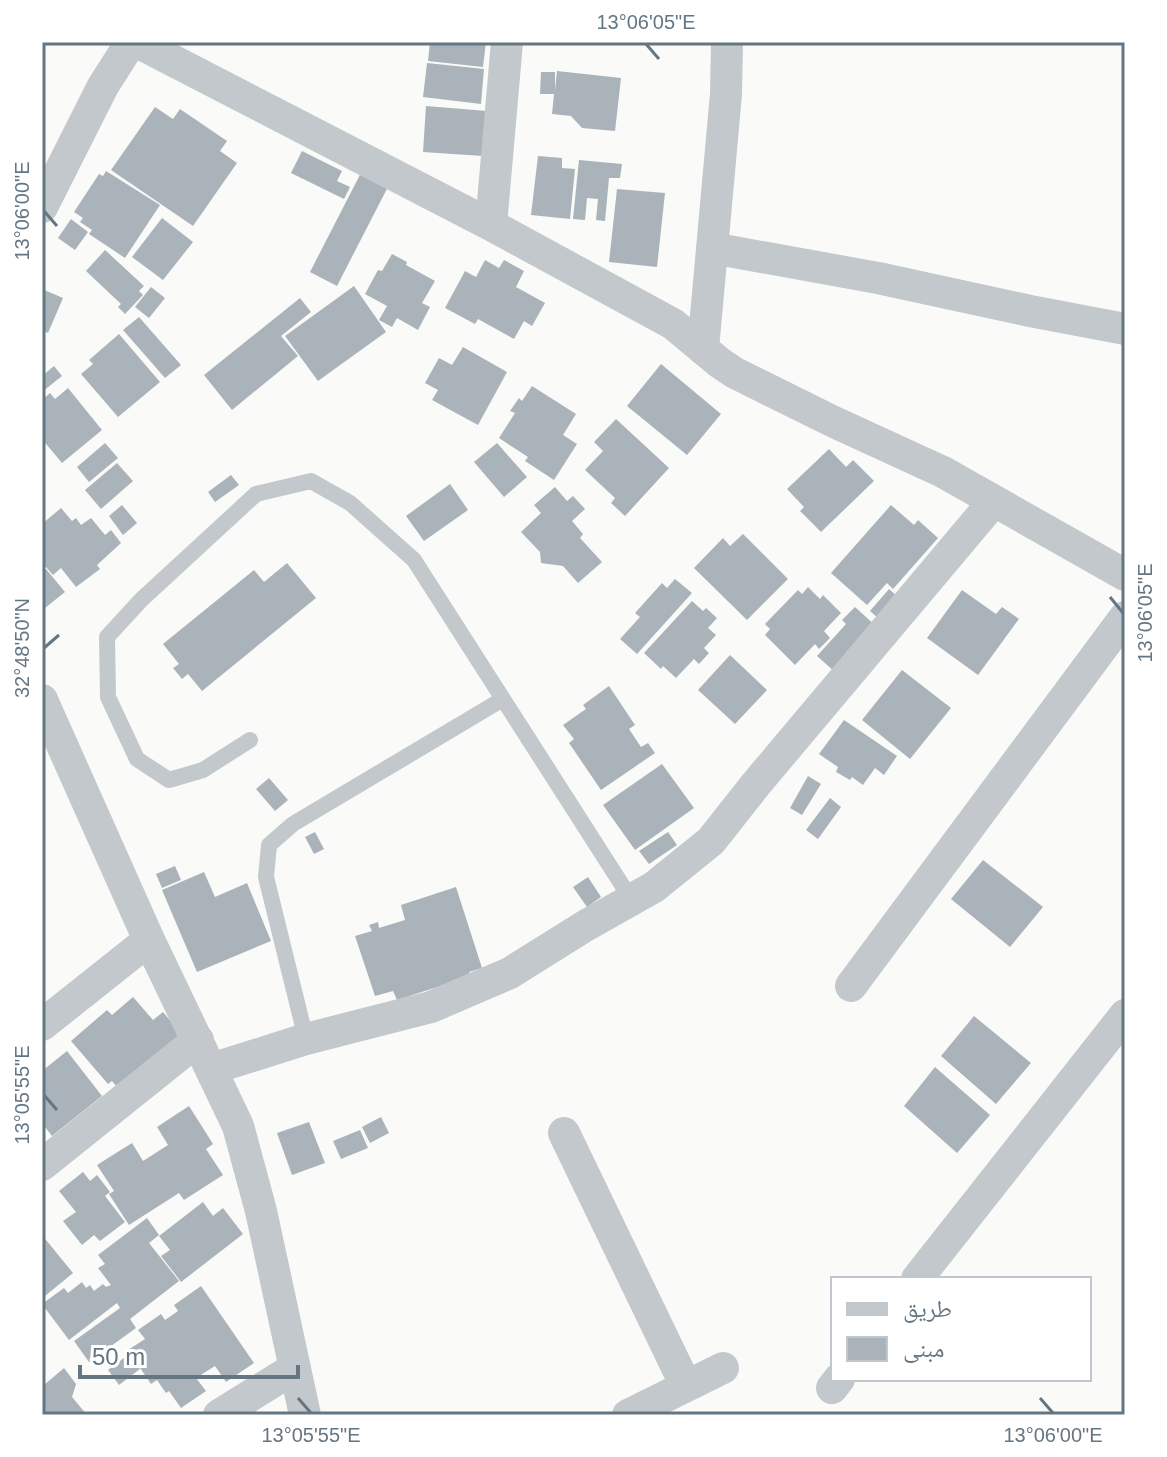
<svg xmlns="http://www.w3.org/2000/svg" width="1167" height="1457" viewBox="0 0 1167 1457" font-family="Arial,'Noto Naskh Arabic',sans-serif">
<rect width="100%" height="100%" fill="#fafaf8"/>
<path fill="#aab3b9" d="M430,42H486L483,67L428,61Z
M427,63L484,69L481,104L423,97Z
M557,71L621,78L615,131L582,128L571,116L552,114L554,94H540L541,72H555V90Z
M426,106L487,111L483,156L423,152Z
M155,107L173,119L180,109L227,141L220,151L237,163L193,226L111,170Z
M302,151L342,171L337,181L350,187L344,199L291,173Z
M538,156L562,158V168L575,169L570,219L531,215Z
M579,160L622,164L620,178H609L605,221L596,220L598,199L587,198L585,220L573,219Z
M365,165L392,179L337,286L310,272Z
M106,171L160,205L125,258L89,234L92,230L80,222L83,218L74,212L99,174L103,176Z
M617,189L665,193L657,267L609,262Z
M162,218L193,242L163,280L132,257Z
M71,219L88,232L75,250L58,238Z
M105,250L144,286L139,291L143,295L125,314L118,307L121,304L86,271Z
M392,254L407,262L406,265L435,281L422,303L430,307L418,330L397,318L392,327L379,320L387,306L365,294L378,270L382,271Z
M485,260L499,268L504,260L524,271L516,287L545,303L532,326L524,321L514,339L478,319L475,324L445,308L465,271L476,277Z
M354,286L386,332L318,381L285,336Z
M151,287L165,298L149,318L135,307Z
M42,289L63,298L48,333L42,330Z
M300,298L311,312L281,336L298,356L232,410L204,375Z
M139,317L181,365L165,378L123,330Z
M119,334L160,382L118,417L81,374L93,364L89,360Z
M463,347L507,372L478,425L432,400L438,390L425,383L439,358L452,365Z
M661,364L721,414L687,455L627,406Z
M54,366L62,376L42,392V376Z
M532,386L576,414L563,435L577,444L554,480L525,461L528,457L499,438L515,413L510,411L519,398L522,401Z
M68,388L102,430L62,463L42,439V400L50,393L55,399Z
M616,419L669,468L625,516L611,503L615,498L585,470L603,451L594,442Z
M105,443L118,458L89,482L77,467Z
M497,443L527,477L504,497L474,462Z
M829,449L846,467L853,460L874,481L821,532L800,511L804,507L787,489Z
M117,463L133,481L101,509L85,490Z
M231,475L239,485L215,502L208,492Z
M450,484L468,510L424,541L406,516Z
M555,487L567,501L573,496L585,509L572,521L583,534L580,538L602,562L578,583L563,566L541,563L540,552L521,532L541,513L534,505Z
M122,505L137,523L123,535L109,516Z
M891,505L914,525L918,520L938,538L893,589L887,583L867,605L831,573Z
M61,508L72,521L76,518L81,525L91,518L105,535L111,530L121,543L97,565L100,569L76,587L61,568L53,575L46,567L42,570V524Z
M743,534L788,579L747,620L694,568L723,538L730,546Z
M287,563L316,598L202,691L188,674L182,679L173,668L179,664L163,644L254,570L264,582Z
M46,569L65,592L45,608L42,604V572Z
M675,579L692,593L637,654L620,639L640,617L635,613L662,583L667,588Z
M808,587L820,599L823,595L841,613L824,631L830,638L819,649L815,644L795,665L765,635L770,629L765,624L798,590L802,594Z
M889,589L898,597L879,619L870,611Z
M962,590L996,614L1002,607L1019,619L978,675L927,638Z
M692,601L703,611L706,608L717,618L708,628L716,635L704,648L709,653L699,664L694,659L676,678L663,666L661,669L644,653Z
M855,607L877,627L835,672L817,656L846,624L842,620Z
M730,655L767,690L735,724L698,690Z
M902,670L951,708L910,759L862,720Z
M609,686L635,725L629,729L641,747L648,743L655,753L601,790L569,743L574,739L563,725L586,709L583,705Z
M844,720L897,756L884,775L875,768L863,785L852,777L850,780L836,772L838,767L819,754Z
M662,764L694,808L635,850L603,805Z
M808,776L821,784L802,815L790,808Z
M269,778L288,800L275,811L256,789Z
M830,798L841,807L818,839L806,830Z
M315,832L324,849L314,854L305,837Z
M668,832L677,845L649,864L639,851Z
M983,860L1043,907L1010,947L951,899Z
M175,866L181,880L162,888L156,874Z
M204,872L215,897L247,883L271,941L197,972L162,890Z
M588,877L601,897L587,907L573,887Z
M456,887L482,968L469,972L471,976L397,1000L393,991L375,996L355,936L372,931L369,925L378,922L379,928L405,920L401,905Z
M133,997L153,1020L163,1012L188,1042L121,1092L112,1081L108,1084L71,1041L107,1010L112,1015Z
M974,1016L1031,1063L996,1104L941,1056Z
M67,1051L102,1096L52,1136L42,1123V1071Z
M935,1067L990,1115L957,1153L904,1106Z
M189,1106L213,1144L206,1149L223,1175L184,1200L179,1193L129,1225L109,1194L114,1191L97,1165L132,1143L143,1161L168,1145L157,1127Z
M381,1117L389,1133L370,1143L362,1127Z
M309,1122L325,1163L292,1175L277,1133Z
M360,1130L368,1148L341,1159L333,1141Z
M83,1172L90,1181L97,1175L110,1192L105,1196L125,1222L100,1241L94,1235L82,1245L63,1221L76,1212L59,1191Z
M203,1202L213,1216L223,1208L243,1234L181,1282L161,1256L170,1250L159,1236Z
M147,1218L159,1235L149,1243L179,1281L130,1319L136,1328L89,1362L74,1341L120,1308L117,1303L69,1340L42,1304L64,1288L68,1293L82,1282L86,1288L90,1285L94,1291L103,1284L106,1287L111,1285L98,1268L105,1264L98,1255Z
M42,1235L73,1273L45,1296L42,1292Z
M201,1286L254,1363L226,1382L215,1366L196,1378L206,1391L181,1408L169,1391L166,1393L157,1380L151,1384L128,1350L145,1339L138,1330L161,1314L165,1320L178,1311L174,1305Z
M129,1354L140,1369L119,1385L108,1370Z
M64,1368L76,1384L72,1397L87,1415H42V1383L44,1385Z"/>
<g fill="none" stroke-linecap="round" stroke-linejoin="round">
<path stroke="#c3c8cc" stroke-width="16" d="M250,740L203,770L169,780L137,759L108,697L107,637L141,600L256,494L311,481L350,503L414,560L631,899
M306,1039L266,877L269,845L293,824L503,699"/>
<path stroke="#c3c8cc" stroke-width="32" d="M137,42L491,225L673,324L720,363L735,373L834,422L943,472L1125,575
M42,207L103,86L131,42
M491,225L507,42
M712,248L878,278L1030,311L1125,329
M703,349L726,94L727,42
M42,700L149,940L238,1126L261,1211L305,1415
M851,986L1125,617
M42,1025L149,940
M211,1069L306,1039L431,1007L510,973L585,926L654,887L711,841L756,784L994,501
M564,1133L686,1386
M42,1165L198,1040
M917,1279L1125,1015
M832,1388L839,1379
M219,1415L295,1368
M628,1415L723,1368"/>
</g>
<path fill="none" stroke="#657683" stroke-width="3" d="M646,44L659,59M44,211L57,226M1110,597L1123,613M44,648L59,635M44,1095L57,1110M298,1398L311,1413M1040,1398L1053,1413"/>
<rect width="1167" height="1457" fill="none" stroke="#ffffff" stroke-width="88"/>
<rect x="831" y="1277" width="260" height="104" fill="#ffffff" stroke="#c1c8cd" stroke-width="2"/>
<rect x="847" y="1303" width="40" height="12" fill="#c3c8cc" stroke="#c1c8cd" stroke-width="2"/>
<text x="903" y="1317" font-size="24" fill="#657683">طريق</text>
<rect x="847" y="1337" width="40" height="24" fill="#aab3b9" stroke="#c1c8cd" stroke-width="2"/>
<text x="903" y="1357" font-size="24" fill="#657683">مبنى</text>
<path d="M80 1365v12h218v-12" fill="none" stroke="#657683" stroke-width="4"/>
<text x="92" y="1365" font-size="24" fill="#657683" stroke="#ffffff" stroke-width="6" paint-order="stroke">50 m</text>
<rect x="44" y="44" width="1079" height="1369" fill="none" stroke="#657683" stroke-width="3"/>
<g font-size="20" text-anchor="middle" fill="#657683">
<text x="646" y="29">13°06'05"E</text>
<text transform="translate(22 211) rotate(-90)" y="7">13°06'00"E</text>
<text transform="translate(1145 613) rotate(-90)" y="7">13°06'05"E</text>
<text transform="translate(22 648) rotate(-90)" y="7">32°48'50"N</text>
<text transform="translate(22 1095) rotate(-90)" y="7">13°05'55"E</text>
<text x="311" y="1442">13°05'55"E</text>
<text x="1053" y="1442">13°06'00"E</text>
</g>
</svg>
